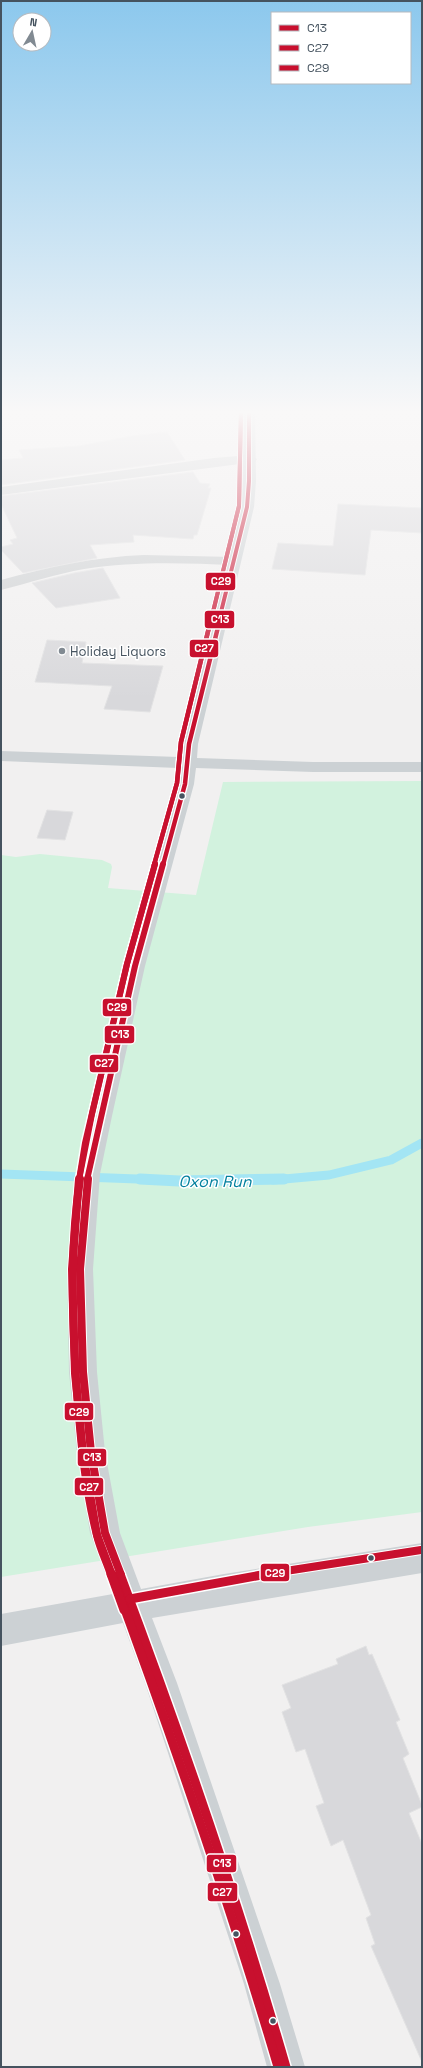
<svg xmlns="http://www.w3.org/2000/svg" width="423" height="2068" viewBox="0 0 423 2068" font-family="'Space Grotesk',sans-serif">
<rect width="100%" height="100%" fill="#f1f0f0"/>
<path fill="#d2f2de" d="M422,781V1512L308,1527L1,1577V855L16,857L40,854L102,860L111,864L112,867L108,888L196,895L223,782Z"/>
<g fill="none" stroke-linecap="round" stroke-linejoin="round">
<path stroke="#a3e5f4" stroke-width="9" d="M1,1174L165,1180
M273,1180L329,1175L391,1160L422,1143"/>
<path stroke="#a3e5f4" stroke-width="11" d="M140,1179L179,1181L284,1179"/>
</g>
<path fill="#d8d8db" stroke="#e2e2e3" d="M167,432L185,460L1,485V460L23,458L19,450L79,446L132,436Z
M193,472L200,483L210,484L208,488H211L197,535H194L193,539L133,535L134,542L90,545L97,558L23,573L1,550V547L13,544L10,540L17,538L1,504V496Z
M338,504L422,508V533L371,530L365,575L272,569L278,543L333,546Z
M103,568L120,598L56,608L32,583L74,573Z
M47,640L86,642L82,663L163,666L150,712L104,709L112,686L35,682Z
M47,810L73,812L65,840L37,838Z
M366,1646L369,1655L372,1654L400,1720L396,1722L409,1754L403,1758L422,1805V1807L409,1813L422,1844V2062L371,1946L375,1944L366,1918L371,1915L343,1840L331,1846L316,1806L324,1803L305,1749L296,1752L282,1712L291,1708L282,1685L338,1664L336,1659Z"/>
<g fill="none" stroke-linecap="round" stroke-linejoin="round">
<path fill="#cccfd1" fill-rule="evenodd" d="M250,455L257,459L255,462L1,495V487L214,458Z
M144,555L234,557L239,558L241,561L239,564L234,565C184,563 134,561 84,569C56,574 29,583 1,590V580C48,567 95,557 144,555Z"/>
<path fill="#ccd1d4" fill-rule="evenodd" d="M243,409H255L256,481L254,507L198,744L197,758L313,762H422V772H313L196,768L194,784L145,966L112,1116L100,1174L93,1269L97,1372L105,1452L120,1533L141,1589L224,1574L422,1543V1573L152,1618L177,1683L280,1984L305,2067H267L244,1984L145,1683L123,1623L1,1646V1614L113,1594L90,1533L77,1452L69,1372L67,1269L76,1174L88,1116L125,966L176,784L178,768L1,761V751L179,757L180,744L240,507L242,481Z"/>
<defs>
<path id="bus-1-far4" d="M221,612L247,507L249,481V409"/>
<path id="bus-1-far3" d="M163,865L185,784L189,744L222,611"/>
<path id="bus-1-far2" d="M87,1180L135,966L163,864"/>
<path id="bus-1-far1" d="M88,1179L80,1269L83,1372L91,1452L105,1533L121,1575"/>
<path id="bus-1" d="M120,1574C181,1736 238,1901 286,2067"/>
<path id="bus-2-far4" d="M213,612L239,506L241,409"/>
<path id="bus-2-far3" d="M154,865L177,783L181,742L213,611"/>
<path id="bus-2-far2" d="M79,1180L92,1114L127,964L155,864"/>
<path id="bus-2-far1" d="M79,1179L72,1269L75,1373L83,1453L97,1535L112,1575"/>
<path id="bus-2" d="M112,1574C172,1737 229,1901 278,2067"/>
<path id="bus-3-far4" d="M213,612L239,506L241,409"/>
<path id="bus-3-far3" d="M154,865L177,783L181,742L213,611"/>
<path id="bus-3-far2" d="M79,1180L85,1143L127,964L155,864"/>
<path id="bus-3-far1" d="M80,1179C70,1246 72,1312 76,1379C80,1431 84,1485 97,1535C100,1549 107,1562 111,1575
M260,1575L421,1550"/>
<path id="bus-3" d="M111,1574L124,1610
M130,1599L267,1574"/>
</defs>
<use href="#bus-1-far4" stroke="#fff" stroke-width="6"/>
<use href="#bus-1-far3" stroke="#fff" stroke-width="7"/>
<use href="#bus-1-far2" stroke="#fff" stroke-width="9"/>
<use href="#bus-1-far1" stroke="#fff" stroke-width="10"/>
<use href="#bus-1" stroke="#fff" stroke-width="12"/>
<use href="#bus-2-far4" stroke="#fff" stroke-width="6"/>
<use href="#bus-2-far3" stroke="#fff" stroke-width="7"/>
<use href="#bus-2-far2" stroke="#fff" stroke-width="9"/>
<use href="#bus-2-far1" stroke="#fff" stroke-width="10"/>
<use href="#bus-2" stroke="#fff" stroke-width="12"/>
<use href="#bus-3-far4" stroke="#fff" stroke-width="6"/>
<use href="#bus-3-far3" stroke="#fff" stroke-width="7"/>
<use href="#bus-3-far2" stroke="#fff" stroke-width="9"/>
<use href="#bus-3-far1" stroke="#fff" stroke-width="10"/>
<use href="#bus-3" stroke="#fff" stroke-width="12"/>
<use href="#bus-1-far4" stroke="#c8102e" stroke-width="4"/>
<use href="#bus-1-far3" stroke="#c8102e" stroke-width="4.5"/>
<use href="#bus-1-far2" stroke="#c8102e" stroke-width="6"/>
<use href="#bus-1-far1" stroke="#c8102e" stroke-width="8"/>
<use href="#bus-1" stroke="#c8102e" stroke-width="9"/>
<use href="#bus-2-far4" stroke="#c8102e" stroke-width="4"/>
<use href="#bus-2-far3" stroke="#c8102e" stroke-width="4.5"/>
<use href="#bus-2-far2" stroke="#c8102e" stroke-width="6"/>
<use href="#bus-2-far1" stroke="#c8102e" stroke-width="8"/>
<use href="#bus-2" stroke="#c8102e" stroke-width="9"/>
<use href="#bus-3-far4" stroke="#c8102e" stroke-width="4"/>
<use href="#bus-3-far3" stroke="#c8102e" stroke-width="4.5"/>
<use href="#bus-3-far2" stroke="#c8102e" stroke-width="6"/>
<use href="#bus-3-far1" stroke="#c8102e" stroke-width="8"/>
<use href="#bus-3" stroke="#c8102e" stroke-width="9"/>
</g>
<linearGradient id="sky" x2="0" y2="1"><stop stop-color="#8cc8ed"/><stop offset="0.59" stop-color="#f9f8f8"/><stop offset="1" stop-color="#f9f8f8" stop-opacity="0"/></linearGradient>
<rect width="423" height="699" fill="url(#sky)"/>
<circle fill="#818a92" stroke="#fff" stroke-width="1.5" cx="62" cy="651" r="4"/>
<g fill="#45535f" stroke="#fff" stroke-width="1.5">
<circle cx="182" cy="796" r="3.5"/>
<circle cx="371" cy="1558" r="3.5"/>
<circle cx="236" cy="1934" r="3.5"/>
<circle cx="273" cy="2021" r="3.5"/>
</g>
<g text-anchor="middle" stroke-width="3" stroke-linejoin="round" paint-order="stroke">
<g font-size="13" fill="#45535f" stroke="#fff" text-anchor="start">
<text x="70" y="656">Holiday Liquors</text>
</g>
<g font-size="16" font-style="italic" fill="#03809e" stroke="#fff">
<text x="215" y="1187">Oxon Run</text>
</g>
</g>
<g stroke="#fff" stroke-width="1.5">
<rect x="205" y="572" width="31" height="19" rx="4" fill="#c8102e"/>
<rect x="204" y="610" width="31" height="19" rx="4" fill="#c8102e"/>
<rect x="189" y="639" width="30" height="19" rx="4" fill="#c8102e"/>
<rect x="102" y="998" width="30" height="19" rx="4" fill="#c8102e"/>
<rect x="104" y="1025" width="31" height="19" rx="4" fill="#c8102e"/>
<rect x="89" y="1054" width="30" height="19" rx="4" fill="#c8102e"/>
<rect x="64" y="1402" width="30" height="19" rx="4" fill="#c8102e"/>
<rect x="77" y="1448" width="30" height="19" rx="4" fill="#c8102e"/>
<rect x="74" y="1477" width="30" height="19" rx="4" fill="#c8102e"/>
<rect x="260" y="1563" width="30" height="19" rx="4" fill="#c8102e"/>
<rect x="206" y="1854" width="31" height="19" rx="4" fill="#c8102e"/>
<rect x="207" y="1882" width="31" height="20" rx="4" fill="#c8102e"/>
</g>
<g font-size="11" text-anchor="middle" font-weight="bold" fill="#fff">
<text x="221" y="585">C29</text>
<text x="220" y="623">C13</text>
<text x="204" y="652">C27</text>
<text x="117" y="1011">C29</text>
<text x="120" y="1038">C13</text>
<text x="104" y="1067">C27</text>
<text x="79" y="1416">C29</text>
<text x="92" y="1461">C13</text>
<text x="89" y="1491">C27</text>
<text x="275" y="1577">C29</text>
<text x="222" y="1867">C13</text>
<text x="222" y="1896">C27</text>
</g>
<rect width="423" height="2068" fill="none" stroke="#45535f" stroke-width="4"/>
<rect x="271" y="12" width="140" height="72" fill="#ffffff" stroke="#b5babf"/>
<rect x="279" y="25" width="20" height="6" fill="#c8102e" stroke="#b5babf"/>
<text x="307" y="32" font-size="12" fill="#45535f">C13</text>
<rect x="279" y="45" width="20" height="6" fill="#c8102e" stroke="#b5babf"/>
<text x="307" y="52" font-size="12" fill="#45535f">C27</text>
<rect x="279" y="65" width="20" height="6" fill="#c8102e" stroke="#b5babf"/>
<text x="307" y="72" font-size="12" fill="#45535f">C29</text>
<g transform="translate(32 32) rotate(9)"><circle r="19" fill="#ffffff" stroke="#b5babf"/>
<path d="M0-3L7 15L0 10L-7 15Z" fill="#818a92"/>
<text y="-6" font-size="11" font-weight="bold" text-anchor="middle" fill="#45535f">N</text>
</g>
</svg>
